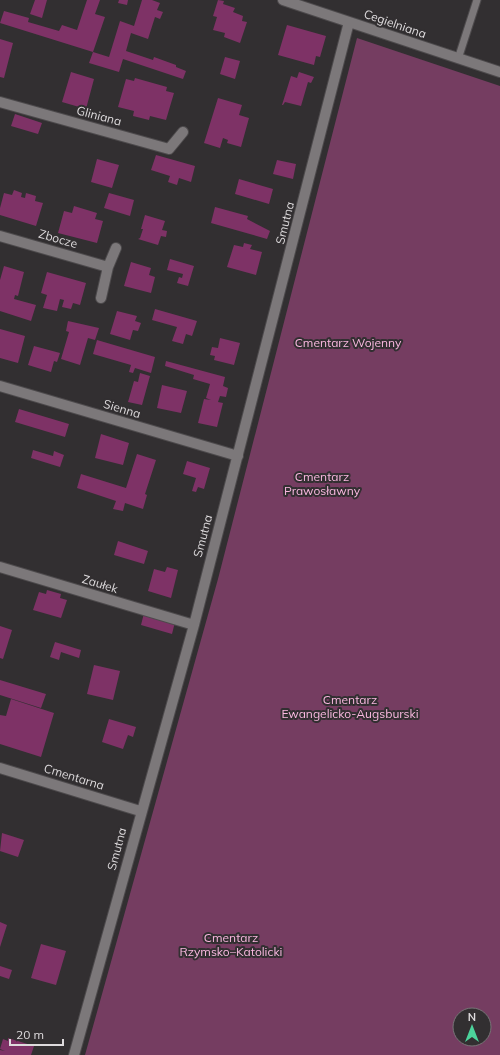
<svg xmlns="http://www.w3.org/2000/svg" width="500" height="1055" viewBox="0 0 500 1055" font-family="Mulish,sans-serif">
<rect width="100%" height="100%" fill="#322f31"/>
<path fill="#753d61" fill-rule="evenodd" d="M357,38L500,86V1055H85L218,579ZM460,1015H484V1039H460Z"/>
<path fill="#7e3266" d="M35,0H47L42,18L30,14Z
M87,0H100L95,14L105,17L93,52L0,23L4,11L29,18L28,22L59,31L62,25L77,30Z
M119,0H128L127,5L118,3Z
M142,0H152L160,3L157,10L163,12L160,19L155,17L148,39L131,33L126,51L153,60L154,57L176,65V67L186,71L183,79L123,59L119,72L89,63L93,52L109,57L120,21L134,26Z
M218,0L224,1L223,4L235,8L233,12L243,16L242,21L247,22L240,43L224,37L225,33L213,30L217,17L213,16Z
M287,25L326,36L320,57L316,56L314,65L278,55Z
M0,39L13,43L4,78L0,77Z
M225,57L240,61L235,79L220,74Z
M71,72L94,79L86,109L62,102Z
M299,72L314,77L311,83L308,82L301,106L285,102L283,105H282L291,76L297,78Z
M135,78L167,87L166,91L174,93L166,120L150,116L149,120L133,116L134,111L118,107L126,79L134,81Z
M218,98L242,105L239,115L249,118L241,147L227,143L228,140L223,138L220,148L204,143Z
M15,114L42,123L38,134L11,126Z
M156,155L195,166L191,182L179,178L177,185L168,182L170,176L151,170Z
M97,159L119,165L112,188L91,182Z
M277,160L296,164L293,179L273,174Z
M239,179L273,189L269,204L235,194Z
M14,190L22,193L21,197L25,198L26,193L36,196L35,201L43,203L36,226L0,215V208L4,193L12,195Z
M109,193L134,200L130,216L104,208Z
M74,206L97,213L95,219L103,221L97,243L58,233L64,211L72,213Z
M215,207L248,216L247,219L270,231L267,239L211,223Z
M145,215L165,221L162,230L167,231L166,237L161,236L158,245L138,239L140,238L143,229H141Z
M244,243L252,245L250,249L262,252L256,275L227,267L234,245L243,247Z
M170,259L194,266L188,286L177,283L179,277L182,278L183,274L167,270Z
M131,262L151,268L149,275L155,277L151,293L124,286Z
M4,266L24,272L18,296L15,295L14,299L36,305L31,321L0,311V280Z
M47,272L86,283L80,305L73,303L71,309L62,307L64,300L60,299L57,311L43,308L47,295L41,293Z
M155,309L197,321L192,336L186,334L183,344L172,341L177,327L152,320Z
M117,311L137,316L135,321L141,323L138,331L133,330L130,340L110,334Z
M68,321L99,328L95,340L88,338L80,365L61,359L69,332L66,331Z
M0,329L25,336L18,363L0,358Z
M220,338L240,343L234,365L214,360L215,356L210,355L212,347L218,348Z
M97,340L155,357L151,373L135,368L133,373L129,372L131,365L93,354Z
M34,346L60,353L57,362L54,361L51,372L28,365Z
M166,361L225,377L223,386L228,388L226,397L220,396L218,402L223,403L217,427L198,423L204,399L211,400L206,398L210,384L193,379L194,375L165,366Z
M140,373L150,376L142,405L128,402L134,381L138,382Z
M162,385L187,391L181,413L157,408Z
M19,409L69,424L65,437L15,422Z
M101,434L129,443L123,465L95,458Z
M33,450L53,456L54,451L64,455L60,467L31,458Z
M137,454L156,460L145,494L147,495L143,509L125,503L123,511L113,509L116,501L77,488L81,474L126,488Z
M187,461L210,468L204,489L198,487L196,492L192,491L196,478L183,474Z
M118,541L148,551L144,564L114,555Z
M167,567L178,570L171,598L148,591L154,569L165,572Z
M47,590L61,594L60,598L67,600L61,618L33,610L39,592L46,594Z
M144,613L175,622L172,634L141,625Z
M0,626L12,630L3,659L0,658Z
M55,642L81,650L79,658L61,652L59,660L50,657Z
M94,665L120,671L113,700L87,694Z
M0,680L46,694L41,708L0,695Z
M11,699L54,713L41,757L0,744V715L6,716Z
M109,719L136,727L133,737L128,735L123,749L102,742Z
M2,833L24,840L18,857L0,851Z
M0,922L7,925L0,947Z
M41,944L66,951L56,985L31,978Z
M0,966L12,970L9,979L0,976Z
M8,1038L34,1046L31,1055H0V1050L5,1051L0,1049L3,1039L8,1041Z"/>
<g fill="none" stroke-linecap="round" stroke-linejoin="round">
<defs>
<path id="lane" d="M458,59L477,0"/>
<path id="street" d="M283,0L500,72
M0,102L169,149L183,132
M0,236L108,267
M101,298L108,267L116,248
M0,386L238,456
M0,567L194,625
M0,768L140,811
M74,1055L194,625L349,22"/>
</defs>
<use href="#lane" stroke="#4d4a4c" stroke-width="9"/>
<use href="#street" stroke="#4d4a4c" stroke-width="12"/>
<use href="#lane" stroke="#7c787a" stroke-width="7"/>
<use href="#street" stroke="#7c787a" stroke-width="10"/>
</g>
<g text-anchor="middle" stroke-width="4" stroke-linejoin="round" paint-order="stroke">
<g font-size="12" fill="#dedbdd" stroke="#322f31">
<text transform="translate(395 24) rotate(19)" y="4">Cegielniana</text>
<text transform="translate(99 116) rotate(15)" y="4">Gliniana</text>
<text transform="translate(285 223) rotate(-76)" y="4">Smutna</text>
<text transform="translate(58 239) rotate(16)" y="4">Zbocze</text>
<text transform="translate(122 409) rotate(17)" y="4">Sienna</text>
<text transform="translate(203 536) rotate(-75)" y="4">Smutna</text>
<text transform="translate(100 584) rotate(17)" y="4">Zaułek</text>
<text transform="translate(74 777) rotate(17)" y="4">Cmentarna</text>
<text transform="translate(117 849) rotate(-75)" y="4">Smutna</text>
</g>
<g font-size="12" fill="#fab8e0" stroke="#322f31">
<text x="348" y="347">Cmentarz Wojenny</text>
<text x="322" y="481">Cmentarz<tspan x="322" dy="14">Prawosławny</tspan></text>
<text x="350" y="704">Cmentarz<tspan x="350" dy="14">Ewangelicko-Augsburski</tspan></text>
<text x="231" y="942">Cmentarz<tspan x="231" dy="14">Rzymsko–Katolicki</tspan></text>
</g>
</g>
<g transform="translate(472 1027)"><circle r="19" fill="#322f31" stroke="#777476"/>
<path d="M0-3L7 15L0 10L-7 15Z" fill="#4cd39b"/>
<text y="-6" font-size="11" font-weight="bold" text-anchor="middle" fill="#dedbdd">N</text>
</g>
<path d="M10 1039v6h53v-6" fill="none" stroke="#dedbdd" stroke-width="2"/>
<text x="16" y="1039" font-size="12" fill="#dedbdd" stroke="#322f31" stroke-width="3" paint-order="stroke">20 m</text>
</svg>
